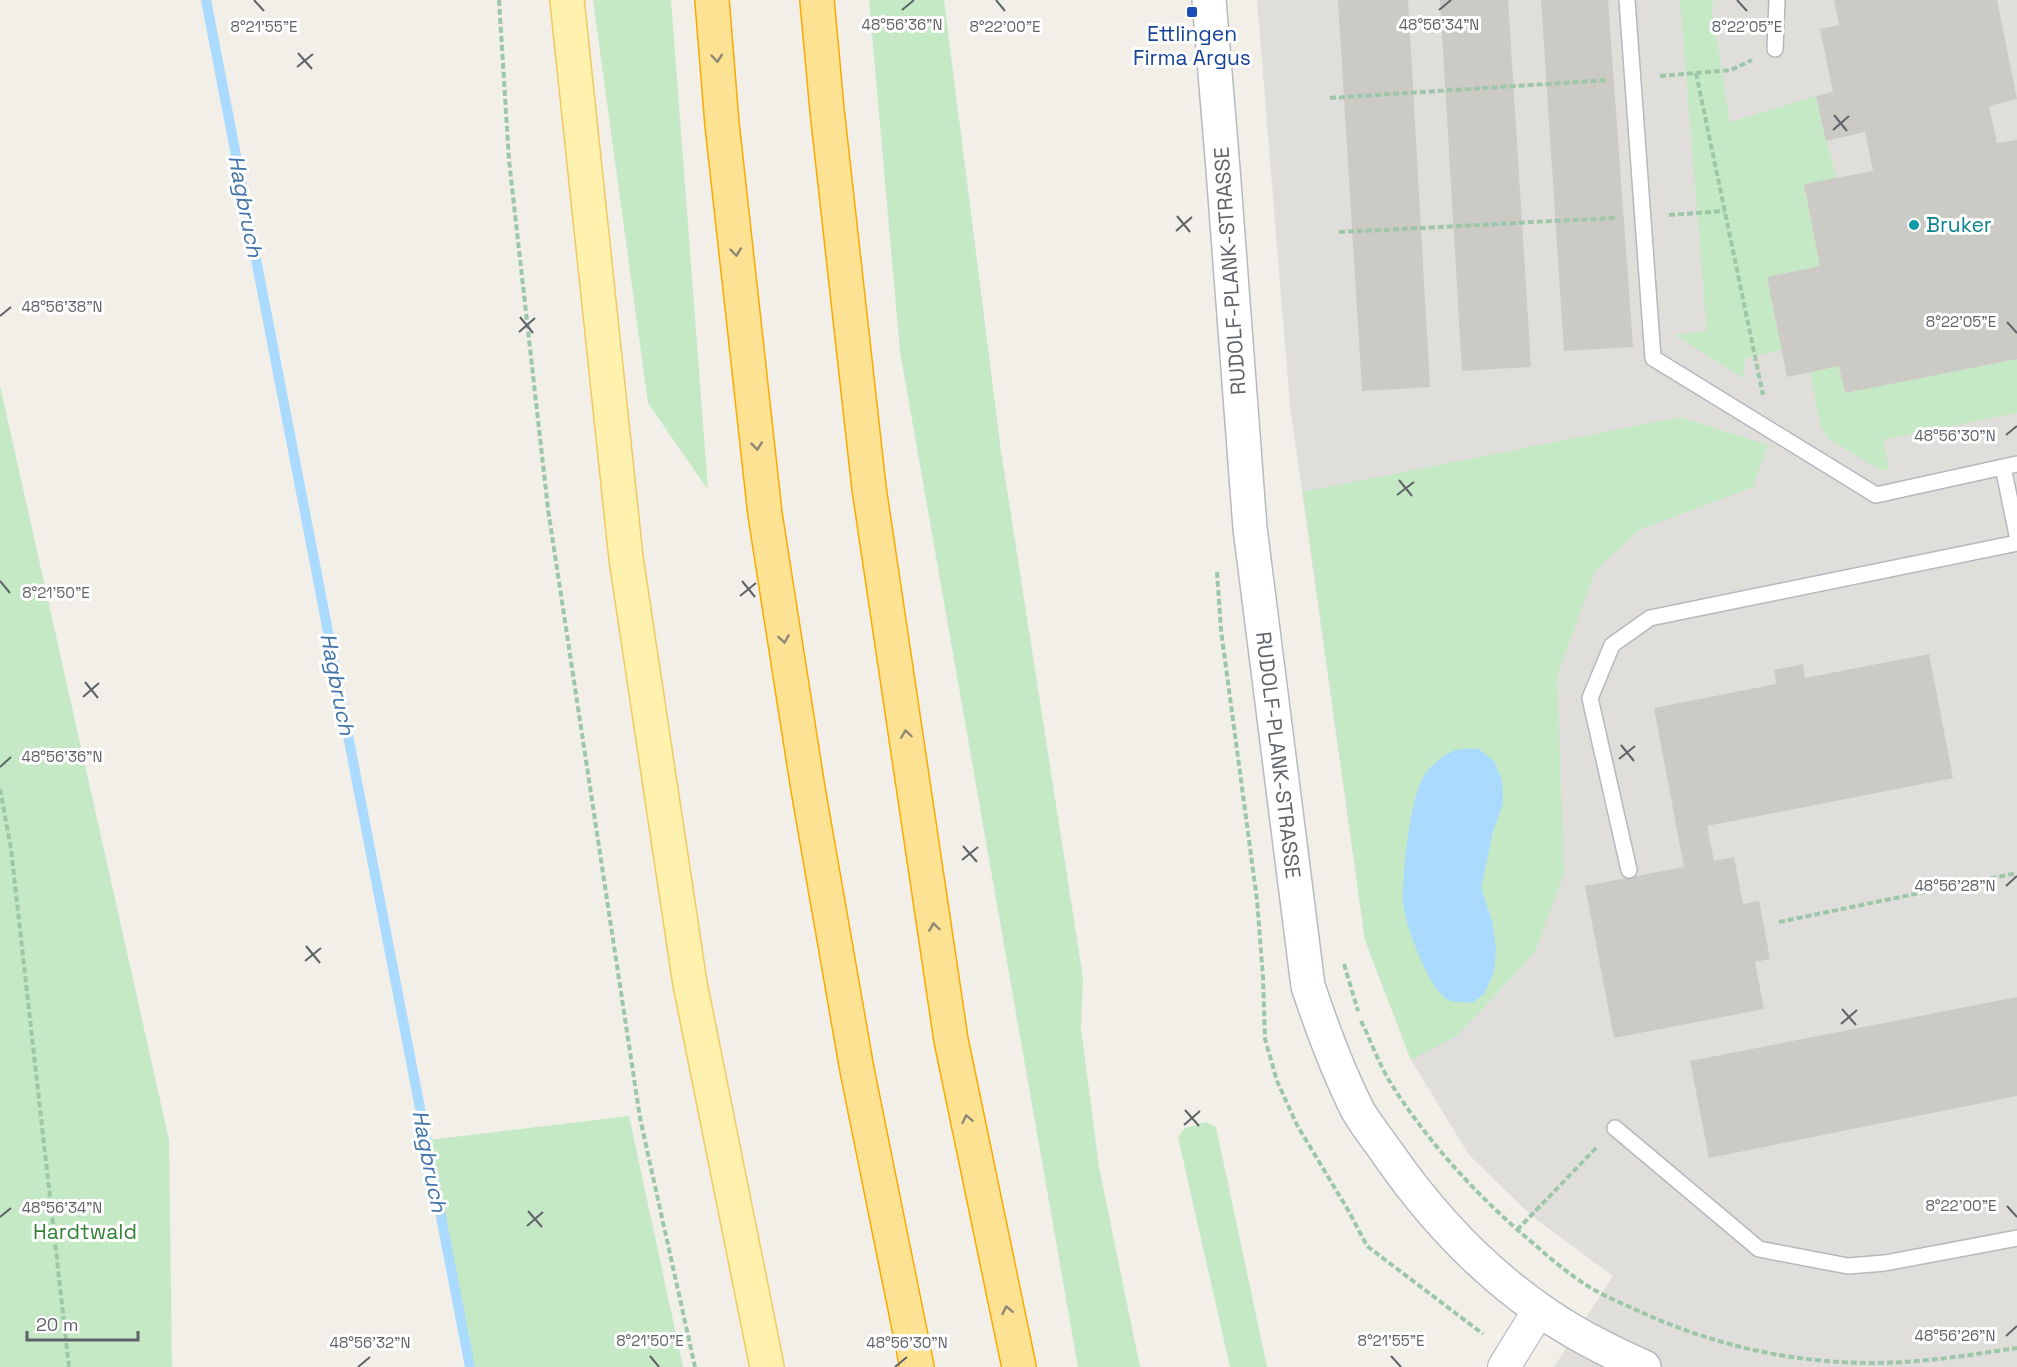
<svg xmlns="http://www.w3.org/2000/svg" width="2017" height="1367" viewBox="0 0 2017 1367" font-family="'Space Grotesk',sans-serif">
<rect width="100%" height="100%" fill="#f1efe8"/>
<path fill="#e0deda" d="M1257,0H2017V1367H1554L1613,1276L1532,1216L1469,1155L1411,1060L1365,940L1290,406Z"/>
<path fill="#c5e8c5" d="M593,0H671L708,490L648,403Z
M869,0H944L1001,451L1083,978L1081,1028L1099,1167L1140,1367H1078L900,351Z
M1680,0H1713L1712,10L1730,122L1816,96L1826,141L1837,178L1804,185L1820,266L1767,277L1781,350L1745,358L1743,378L1675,335L1707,331Z
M2017,359V413L1883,440L1889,470L1878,469L1829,439L1821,427L1810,372L1839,366L1845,393Z
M0,386L169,1140L172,1367H0Z
M1680,417L1768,445L1753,487L1639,530L1595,571L1557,677L1564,873L1535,952L1458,1035L1411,1060L1365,940L1303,492Z
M629,1116L683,1367H466L421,1141Z
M1206,1122L1216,1127L1267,1367H1230L1178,1137L1185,1128Z"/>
<path fill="#aadaff" d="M1479,749L1494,761L1502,780L1503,804L1493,832L1481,888L1492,921L1496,947L1494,972L1484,994L1472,1003C1465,1002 1455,1003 1449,1000C1430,993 1404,922 1403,902C1402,876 1410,797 1424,776C1430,766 1444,754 1456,750C1462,748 1472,749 1479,749Z"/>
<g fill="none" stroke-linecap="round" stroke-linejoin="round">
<path stroke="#aadaff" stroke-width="10" d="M206,0L470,1367"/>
</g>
<path fill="#cccac5" d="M1338,0H1408L1430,387L1362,391Z
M1440,0H1508L1531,367L1462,371Z
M1541,0H1608L1633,347L1564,351Z
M1834,0H1997L2017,99L1989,106L1997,143L2017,140V359L1845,393L1839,366L1787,377L1767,277L1820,266L1804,184L1873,171L1865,132L1826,141L1816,96L1833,92L1820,29L1839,25Z
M1929,654L1953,778L1707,826L1714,861L1734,857L1743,904L1759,901L1770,959L1755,962L1764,1009L1614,1038L1585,886L1684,867L1654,708L1776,684L1774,670L1803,664L1805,678Z
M2017,997V1096L1709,1158L1690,1061Z"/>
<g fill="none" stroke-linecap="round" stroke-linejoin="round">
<defs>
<path id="lane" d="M1627,0L1653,358L1876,495L2003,467
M1775,49L1777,0
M2017,464L2003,467L2017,535
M1629,870L1590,698L1612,645L1650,618L2017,543
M1615,1128L1759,1249L1848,1266L1885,1263L2017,1238"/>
<path id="street" d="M1504,1367L1539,1310"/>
<path id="secondary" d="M1209,0L1223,169L1250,528L1308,986C1322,1028 1337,1069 1357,1109C1365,1124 1378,1139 1388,1154C1429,1213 1481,1269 1540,1310C1572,1333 1608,1351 1644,1367"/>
<path id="primary" d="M567,0L626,558L690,984L767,1367"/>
<path id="highway" d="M712,0L722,124L765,514L808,789L857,1070L917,1367
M817,0L827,110L869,488L951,1040L1019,1367"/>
</defs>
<use href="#lane" stroke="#b5b8bc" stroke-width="18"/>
<use href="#street" stroke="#b5b8bc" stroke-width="34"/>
<use href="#secondary" stroke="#b6babf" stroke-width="36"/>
<use href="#primary" stroke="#f2c960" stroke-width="36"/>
<use href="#highway" stroke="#f9ab00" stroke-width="36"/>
<path stroke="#9cc7a9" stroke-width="4" stroke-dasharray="6 3" stroke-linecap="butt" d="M499,0L509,160L548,509L640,1118L695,1367
M1696,73L1763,395
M1660,76L1731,70L1752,60
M1330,98L1608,80
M1669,215L1725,211
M1339,232C1431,228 1524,222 1617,218
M1217,572L1221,630L1257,900L1263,977L1265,1039L1277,1081L1297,1125L1348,1210L1367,1246L1483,1334
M0,789L11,849L69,1367
M1779,922L2017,873
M1344,964L1358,1011
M1361,1021C1371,1041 1379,1064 1390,1082C1429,1144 1479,1198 1534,1244C1552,1260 1571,1276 1591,1288C1604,1296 1619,1302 1632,1308C1708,1344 1789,1363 1873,1363C1922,1363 1969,1355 2017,1348
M1517,1230L1598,1146"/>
<use href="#lane" stroke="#fff" stroke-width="15"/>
<use href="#street" stroke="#fff" stroke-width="32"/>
<use href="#secondary" stroke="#fff" stroke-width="33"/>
<use href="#primary" stroke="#fff2af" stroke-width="33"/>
<use href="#highway" stroke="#fde293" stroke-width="33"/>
</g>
<defs><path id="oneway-chevron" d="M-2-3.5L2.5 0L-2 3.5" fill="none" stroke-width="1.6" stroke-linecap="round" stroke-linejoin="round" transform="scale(1.5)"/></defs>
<g stroke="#8e8975">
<use href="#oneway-chevron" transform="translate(717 58) rotate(85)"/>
<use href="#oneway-chevron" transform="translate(736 252) rotate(84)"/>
<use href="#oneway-chevron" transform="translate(757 446) rotate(84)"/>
<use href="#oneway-chevron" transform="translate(784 639) rotate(81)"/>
<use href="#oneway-chevron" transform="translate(906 734) rotate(-98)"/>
<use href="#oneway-chevron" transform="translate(934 927) rotate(-98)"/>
<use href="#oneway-chevron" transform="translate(967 1119) rotate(-102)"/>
<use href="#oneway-chevron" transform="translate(1007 1310) rotate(-102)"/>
</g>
<path fill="none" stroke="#5f6368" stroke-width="2" d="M254,0L264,11M996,0L1005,11M1737,0L1747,11M902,10L914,0M1439,10L1451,0M298,53L312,69M297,67L313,54M1834,115L1847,131M1833,130L1849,116M1177,216L1190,232M1176,231L1192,217M0,316L11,307M520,317L533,333M2007,322L2017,333M519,332L535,318M2006,435L2017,426M1399,480L1412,496M1397,495L1414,482M0,581L10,593M742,581L755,597M740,596L756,583M85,682L98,698M83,697L99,683M1621,745L1634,761M1619,759L1635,746M0,767L11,757M963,846L977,862M962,860L978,847M2006,886L2017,876M306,946L320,963M305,961L321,948M1842,1009L1856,1025M1841,1024L1857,1010M1185,1110L1199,1126M1184,1125L1200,1111M2007,1206L2017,1217M528,1211L542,1227M0,1217L11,1208M527,1226L543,1212M2006,1336L2017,1326M650,1356L659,1367M1391,1356L1401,1367M358,1367L370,1357M895,1367L907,1357"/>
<rect fill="#1a4fb4" stroke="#fff" stroke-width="2" x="1186" y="6" width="12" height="12" rx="3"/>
<circle fill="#0f9aa8" stroke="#fff" stroke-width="2" cx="1914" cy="225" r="6"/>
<g text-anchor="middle" stroke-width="6" stroke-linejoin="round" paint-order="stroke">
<g font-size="21" fill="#164399" stroke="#fff">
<text x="1192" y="41">Ettlingen<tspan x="1192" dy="24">Firma Argus</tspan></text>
</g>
<g font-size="21" fill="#0d838f" stroke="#fff" text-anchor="start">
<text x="1926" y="232">Bruker</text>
</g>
<g font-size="21" fill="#5f6368" stroke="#fff">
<text transform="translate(1230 271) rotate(-94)" y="7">RUDOLF-PLANK-STRASSE</text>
<text transform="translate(1278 755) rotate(83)" y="7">RUDOLF-PLANK-STRASSE</text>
</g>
<g font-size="21" fill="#348238" stroke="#fff">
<text x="85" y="1239">Hardtwald</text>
</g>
<g font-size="22" font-style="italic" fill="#4174aa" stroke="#fff">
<text transform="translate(246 206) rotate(79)" y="8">Hagbruch</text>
<text transform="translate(338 684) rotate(79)" y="8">Hagbruch</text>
<text transform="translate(430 1161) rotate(79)" y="8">Hagbruch</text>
</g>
</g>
<g font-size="15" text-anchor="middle" fill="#5f6368" stroke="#fff" stroke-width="6" stroke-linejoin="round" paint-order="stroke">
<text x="902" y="30">48°56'36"N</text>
<text x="1439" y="30">48°56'34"N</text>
<text x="264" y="32">8°21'55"E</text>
<text x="1005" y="32">8°22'00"E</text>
<text x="1747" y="32">8°22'05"E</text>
<text x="62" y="312">48°56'38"N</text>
<text x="1961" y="327">8°22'05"E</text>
<text x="1955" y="441">48°56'30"N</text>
<text x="56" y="598">8°21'50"E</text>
<text x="62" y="762">48°56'36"N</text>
<text x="1955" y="891">48°56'28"N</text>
<text x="1961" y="1211">8°22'00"E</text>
<text x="62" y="1213">48°56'34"N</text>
<text x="1955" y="1341">48°56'26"N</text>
<text x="650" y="1346">8°21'50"E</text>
<text x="1391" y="1346">8°21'55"E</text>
<text x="370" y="1348">48°56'32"N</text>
<text x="907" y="1348">48°56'30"N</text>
</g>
<path d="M27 1331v9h111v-9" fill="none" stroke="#5f6368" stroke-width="3"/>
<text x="36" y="1331" font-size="18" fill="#5f6368" stroke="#ffffff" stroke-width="4.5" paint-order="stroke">20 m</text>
</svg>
